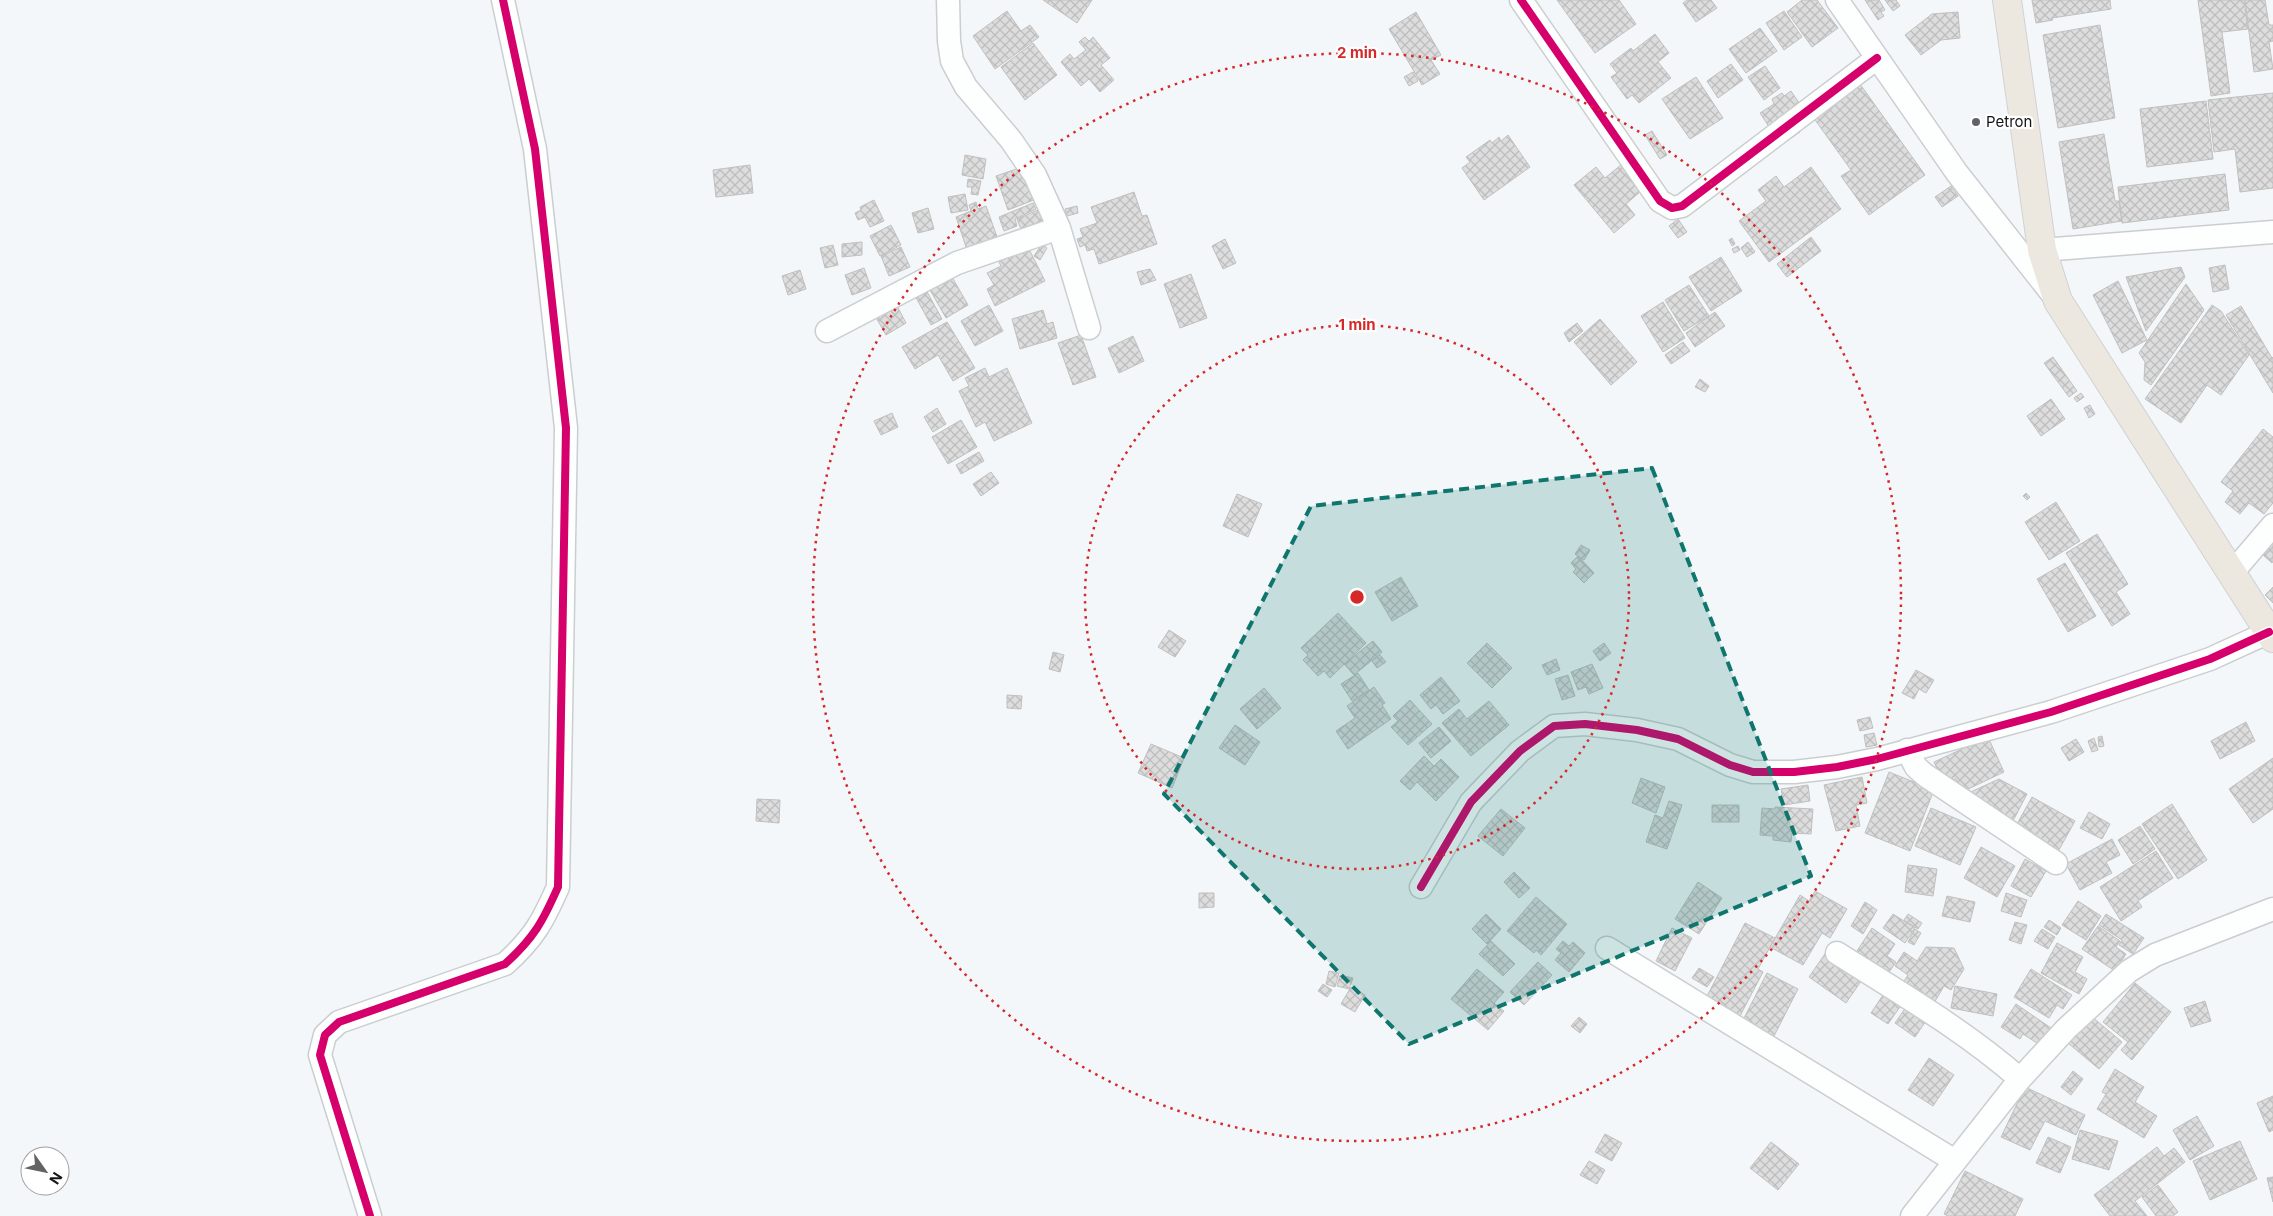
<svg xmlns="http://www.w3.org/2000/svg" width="2273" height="1216" viewBox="0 0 2273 1216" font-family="Inter,sans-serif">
<defs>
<pattern id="building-cross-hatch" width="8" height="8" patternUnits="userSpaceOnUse" patternTransform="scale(1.25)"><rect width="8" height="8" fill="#ddd"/><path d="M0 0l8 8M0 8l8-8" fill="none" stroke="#bdbdbd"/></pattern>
</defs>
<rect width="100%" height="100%" fill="#f4f7fa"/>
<path fill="url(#building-cross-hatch)" stroke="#bfc0c0" d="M1043,0H1092L1077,23Z
M1557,0H1619L1636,24L1595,53Z
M1687,0H1711L1717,8L1696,22L1683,3Z
M1802,0H1817L1838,28L1812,47L1787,12Z
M1865,0H1879L1885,10L1881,12L1884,16L1878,20Z
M1885,0H1896L1900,6L1893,11Z
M2032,0H2110L2111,9L2052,18L2053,20L2036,23Z
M2198,0H2244L2248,29L2222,32L2230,93L2211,96Z
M2245,0H2265L2269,25H2273V41L2269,42L2273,69L2254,72Z
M1007,11L1021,31L1030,25L1039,37L995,69L973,36Z
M1784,11L1802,37L1784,50L1766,23Z
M1416,12L1441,55L1431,60L1440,74L1422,85L1389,29Z
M1958,12L1960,38L1941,40L1921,55L1905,35L1932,14Z
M2100,25L2115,118L2058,128L2043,35Z
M1760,28L1777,51L1746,73L1729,49Z
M1655,34L1669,53L1658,62L1671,78L1639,103L1632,95L1627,99L1611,77L1617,73L1610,64L1631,48L1633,51Z
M1085,37L1089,41L1093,37L1110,58L1101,65L1114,80L1100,92L1089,79L1081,86L1061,62L1070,54L1074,59L1086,50L1079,42Z
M1033,43L1057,75L1025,100L1001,67Z
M1731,64L1743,80L1718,98L1707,81Z
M1765,66L1780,88L1764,100L1748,77Z
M1413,72L1418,81L1409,86L1404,77Z
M1696,77L1723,118L1690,139L1662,99Z
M1860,84L1925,175L1869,215L1841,176L1851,170L1813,117Z
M1791,91L1812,122L1804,128L1796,126L1800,132L1784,143L1781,137L1777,139L1760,113L1774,104L1772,99L1782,93L1784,96Z
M2273,93V188L2240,192L2235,149L2214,152L2208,100Z
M2206,101L2213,159L2147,167L2140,109Z
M1652,131L1667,155L1660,159L1645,135Z
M2104,134L2115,201H2119L2122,221L2073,229L2059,142Z
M1508,135L1530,167L1484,200L1462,168L1470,162L1466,157L1490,140L1492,143L1499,137L1501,141Z
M965,155L986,159L983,179L962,175Z
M1627,160L1648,185L1626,204L1635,215L1614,233L1574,185L1596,167L1605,178Z
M750,165L753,193L716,197L713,170Z
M1022,167L1039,198L1008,210L996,176Z
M1811,167L1841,209L1769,262L1739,221L1766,201L1758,190L1776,176L1784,187Z
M2225,174L2229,210L2122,223L2118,187Z
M968,179L981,181L978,195L971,194L972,187H967Z
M1951,186L1958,196L1942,207L1935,197Z
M1134,192L1142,216L1147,215L1157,244L1099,264L1094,249L1087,251L1085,245L1080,247L1077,239L1083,237L1080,229L1097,223L1091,207Z
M965,194L968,210L951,213L948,197Z
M874,200L884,221L870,227L865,217L858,220L855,213L861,210L860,207Z
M976,202L978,209L986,206L1000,245L969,256L956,217L971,211L969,205Z
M1033,203L1036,209L1015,219L1017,226L1004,231L999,217Z
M1077,206L1078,213L1067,216L1065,209Z
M928,208L934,229L918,233L912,213Z
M1040,209L1046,222L1022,232L1017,219Z
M1678,219L1687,232L1678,238L1669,226Z
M891,225L901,245L880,256L870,236Z
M1811,237L1821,251L1787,277L1777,264Z
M1732,238L1735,244L1732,246L1729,240Z
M1225,239L1236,263L1223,269L1212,246Z
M862,242V255L842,257V244Z
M1748,242L1755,252L1747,257L1741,248Z
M1026,243L1045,281L995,306L987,289L994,285L987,273L1001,266L997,258Z
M1042,244L1047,248L1040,260L1034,256Z
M833,245L838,265L825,268L820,248Z
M1738,246L1740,250L1734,253L1732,249Z
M901,247L910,267L889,276L881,256Z
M1721,257L1742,291L1711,311L1689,277Z
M2225,265L2229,289L2213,292L2209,268Z
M2181,267L2185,277L2146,331L2126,277Z
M864,268L871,288L852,295L845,275Z
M1150,269L1156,280L1141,285L1137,272Z
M800,270L806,289L788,295L782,276Z
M948,270L968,305L946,318L926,283Z
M1191,274L1207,318L1180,328L1164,284Z
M2118,281L2147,340L2122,353L2093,295Z
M2186,284L2204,310L2151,385L2144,380L2145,362L2139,353Z
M1689,285L1709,316L1684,331L1665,300Z
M925,288L942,319L931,325L914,294Z
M895,302L906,323L886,335L874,314Z
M1663,302L1685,338L1663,352L1641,316Z
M989,305L1003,331L975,346L961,321Z
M2212,305L2221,311L2249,355L2221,395L2207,385L2181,423L2145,399Z
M2241,306L2272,358L2273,357V393L2226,315Z
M1043,310L1047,324L1053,322L1057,338L1020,349L1012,319Z
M1715,312L1725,326L1695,347L1686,333Z
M1600,319L1637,362L1611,385L1574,342Z
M947,322L975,368L953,381L938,355L915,369L902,347Z
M1577,323L1583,331L1569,342L1564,333Z
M1081,335L1096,377L1073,385L1058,343Z
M1133,336L1144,361L1119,373L1108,348Z
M1683,342L1690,351L1671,364L1665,355Z
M2053,357L2077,391L2069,397L2044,363Z
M985,368L989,377L1007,368L1032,423L994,441L985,422L976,427L959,391L969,386L965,378Z
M1700,379L1709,386L1705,392L1695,387Z
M2081,393L2084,397L2077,402L2074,398Z
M2051,399L2065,419L2041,436L2027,416Z
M2090,405L2095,414L2089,418L2084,408Z
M937,408L946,424L933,432L924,417Z
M892,413L898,427L881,435L874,421Z
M961,420L977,447L948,464L932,437Z
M2263,429L2273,437V503L2264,514L2249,503L2240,514L2225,502L2233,491L2221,482Z
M979,452L984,461L961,474L956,465Z
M991,472L999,483L981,496L973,484Z
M2026,493L2030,497L2027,500L2023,496Z
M1237,494L1262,504L1248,537L1223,526Z
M2056,502L2080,541L2049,560L2025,522Z
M2273,529V561L2272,563L2263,555L2270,547L2263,540Z
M2097,534L2128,584L2116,592L2130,614L2112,626L2066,553Z
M1581,545L1590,550L1584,560L1575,554Z
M1578,556L1594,573L1584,583L1573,572L1576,569L1571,563Z
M2065,563L2096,616L2068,632L2037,579Z
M1401,577L1418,606L1392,621L1375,592Z
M2273,587V603L2265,595Z
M1338,613L1366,643L1330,678L1324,671L1318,676L1303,660L1308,655L1301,648Z
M1169,630L1186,641L1175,657L1158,647Z
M1373,641L1382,652L1354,675L1344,664Z
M1487,643L1512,668L1492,688L1467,663Z
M1604,643L1611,653L1600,661L1593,651Z
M1053,652L1064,655L1060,672L1049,669Z
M1380,655L1386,662L1377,668L1372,661Z
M1556,659L1560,670L1547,675L1542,665Z
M1592,664L1603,688L1589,694L1586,687L1578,690L1571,672Z
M1916,670L1934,680L1926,693L1919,689L1914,699L1902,693Z
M1358,673L1369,690L1352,701L1341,684Z
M1568,675L1575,696L1562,700L1555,679Z
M1441,677L1460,701L1443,714L1436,705L1431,709L1420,695Z
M1374,687L1385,703L1382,705L1391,719L1348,749L1336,731L1355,718L1347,706Z
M1264,688L1281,708L1257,729L1240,709Z
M1007,695L1022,696L1021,709L1007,708Z
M1410,700L1432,724L1408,745L1391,727L1398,721L1393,716Z
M1489,701L1509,725L1471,756L1442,723L1459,709L1467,719Z
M1870,717L1873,728L1860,731L1857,720Z
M2246,722L2255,741L2220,759L2211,741Z
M1235,725L1260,742L1245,765L1219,748Z
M1439,727L1451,741L1431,758L1419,743Z
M1874,733L1877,745L1866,747L1864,735Z
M2102,736L2104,746L2099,747L2098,737Z
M1988,737L2004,772L1962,792L1956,779L1944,784L1934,762Z
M2094,738L2098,750L2092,752L2088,741Z
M2076,739L2084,752L2069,761L2061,748Z
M1151,744L1184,758L1172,788L1138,773Z
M1424,756L1434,766L1441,759L1459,777L1436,801L1417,782L1410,790L1400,781Z
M2273,758V809L2253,823L2229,789Z
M1889,772L1934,790L1910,851L1865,833Z
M1862,777L1867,803L1856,805L1860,826L1836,831L1824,785Z
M1641,778L1665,787L1656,813L1632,803Z
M1999,779L2027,794L2013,821L1964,795Z
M1808,785L1810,801L1784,805L1781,789Z
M2032,797L2075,821L2055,857L2012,833Z
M757,799L780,800L779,823L756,821Z
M1669,801L1682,805L1667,849L1646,842L1655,815L1663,818Z
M2172,804L2207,860L2178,879L2142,824Z
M1712,805H1739V822H1712Z
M1775,807L1813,809L1811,834L1792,833L1791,842L1773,840V836L1760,835L1762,808L1775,809Z
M1931,808L1976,827L1960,865L1915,846Z
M1501,809L1525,828L1503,856L1478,836Z
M2089,812L2110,824L2102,839L2080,828Z
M2140,826L2155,849L2133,864L2118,840Z
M2112,839L2120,855L2106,862L2112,873L2080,890L2066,864Z
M1981,847L2015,866L1997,897L1964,878Z
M2156,851L2173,878L2138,901L2142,907L2121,921L2100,887Z
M2025,859L2046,871L2031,897L2011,886Z
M1908,865L1937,869L1933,896L1905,892Z
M1514,872L1530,888L1519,898L1504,882Z
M1698,882L1722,898L1699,934L1675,919Z
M1815,891L1847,909L1830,938L1822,933L1803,965L1770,947L1800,895L1809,901Z
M1199,893H1214V907L1199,908Z
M2006,893L2027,900L2021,917L2001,911Z
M1947,896L1975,902L1970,922L1942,916Z
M1536,897L1567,924L1541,955L1536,950L1534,953L1507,931Z
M2078,901L2101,916L2086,940L2062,925Z
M1865,902L1877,910L1863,934L1851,926Z
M1486,914L1501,929L1487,944L1472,929Z
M1893,914L1915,928L1905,943L1883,928Z
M1908,914L1922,923L1918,929L1904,920Z
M2106,914L2144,938L2133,954L2119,945L2122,940L2099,925Z
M2049,920L2061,928L2057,935L2044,927Z
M2015,922L2027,925L2021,944L2009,940Z
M1745,923L1775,938L1758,969L1763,972L1740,1016L1706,998Z
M2098,926L2120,941L2116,947L2126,954L2115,971L2082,949Z
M1672,928L1692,938L1675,971L1656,961Z
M1872,928L1895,944L1887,956L1896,962L1885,978L1853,957Z
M1915,929L1921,933L1914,945L1908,942Z
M2042,929L2055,937L2048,949L2034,941Z
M1491,941L1515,964L1503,976L1479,954Z
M1563,941L1569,946L1573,942L1585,953L1569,972L1555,960L1561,953L1556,949Z
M2057,943L2083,957L2075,972L2087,979L2079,994L2041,973Z
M1926,947L1954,948L1964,969L1951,990L1944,986L1934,1003L1902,984L1908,975L1895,966L1904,952L1917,961Z
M1829,948L1866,974L1846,1003L1809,977Z
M1538,962L1552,975L1524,1005L1510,992Z
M1699,968L1714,977L1707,987L1692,978Z
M1477,969L1504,992L1494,1003L1504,1011L1488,1030L1451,999Z
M2031,969L2072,995L2063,1009L2057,1005L2049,1018L2014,997Z
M1329,971L1339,973L1335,987L1326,984Z
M1767,973L1798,989L1774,1036L1743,1020Z
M1340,975L1353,978L1349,989L1337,986Z
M2135,983L2171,1012L2132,1060L2121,1050L2128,1042L2103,1022Z
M1323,984L1332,990L1327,997L1318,991Z
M1955,986L1997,994L1993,1016L1951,1008Z
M1351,987L1365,995L1355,1012L1341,1004Z
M1885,992L1902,1004L1888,1024L1871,1013Z
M1911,1000L1930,1015L1915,1037L1895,1023Z
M2205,1001L2211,1021L2191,1027L2184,1008Z
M2016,1004L2054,1030L2043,1047L2023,1034L2020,1039L2001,1027Z
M2091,1016L2122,1042L2099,1069L2068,1043Z
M1579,1017L1587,1024L1580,1033L1571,1026Z
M1929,1058L1954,1075L1933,1106L1908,1090Z
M2115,1069L2144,1087L2135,1102L2157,1116L2144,1138L2097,1109L2106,1094L2102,1092Z
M2073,1071L2083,1079L2071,1095L2061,1087Z
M2025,1087L2085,1115L2076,1135L2045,1121L2030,1150L2001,1137Z
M2273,1096V1130L2269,1132L2257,1103Z
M2197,1116L2214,1146L2190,1160L2173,1130Z
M2080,1130L2118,1141L2109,1170L2072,1159Z
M1605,1134L1622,1143L1612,1161L1595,1152Z
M2048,1137L2071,1147L2060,1173L2036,1163Z
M2240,1141L2257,1179L2210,1200L2193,1161Z
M1771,1142L1799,1164L1778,1190L1750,1168Z
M2157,1147L2164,1156L2174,1148L2185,1162L2135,1201L2147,1216H2110L2094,1195Z
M1589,1161L1605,1170L1597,1184L1580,1175Z
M1965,1171L2023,1199L2015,1216H1948L1944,1214Z
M2273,1177V1202L2267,1178Z
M2158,1185L2178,1212L2173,1216H2156L2142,1197Z"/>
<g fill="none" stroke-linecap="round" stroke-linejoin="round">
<defs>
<path id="minor" d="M948,0L949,41L952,61L966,87L1011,140L1035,175L1059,228L1089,328
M1521,0L1660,201L1672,208L1682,206L1877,58
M1837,0L1957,173L2053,295
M2042,250L2273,232
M827,331L957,263L1059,228
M2231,574L2273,525
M1907,750L1916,767L1925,775L2056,863
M1421,887L1471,802L1520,751L1554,726L1585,724L1637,730L1678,739L1730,765L1753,772H1794L1837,767L1877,759L2051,712L2210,659L2269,632
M1607,948L1955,1161
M1837,953C1900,993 1964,1030 2020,1079
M370,1216L320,1055L325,1035L339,1022L505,964C534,938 543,921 558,887L566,428L535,149L503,0
M1912,1216L2020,1079L2066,1029L2129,971L2155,955L2273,909"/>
<path id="major" d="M2007,0L2042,250L2058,301L2273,638"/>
</defs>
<use href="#minor" stroke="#cbced0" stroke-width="25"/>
<use href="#major" stroke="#d0d1d3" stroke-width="30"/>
<use href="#minor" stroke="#fdfefe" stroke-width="22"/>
<use href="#major" stroke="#ece8e0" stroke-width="28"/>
<defs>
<path id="cycleway" d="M1521,0L1660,201L1672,208L1682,206L1877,58
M1421,887L1471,802L1520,751L1554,726L1585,724L1637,730L1678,739L1730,765L1753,772H1794L1837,767L1877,759L2051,712L2210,659L2269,632
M370,1216L320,1055L325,1035L339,1022L505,964C534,938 543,921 558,887L566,428L535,149L503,0"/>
</defs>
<use href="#cycleway" stroke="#fff" stroke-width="11"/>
<use href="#cycleway" stroke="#d6006c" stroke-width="8"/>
</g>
<path fill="#0f766e" fill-opacity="0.2" stroke="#0f766e" stroke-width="4" stroke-dasharray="10 6" stroke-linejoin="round" d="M1652,468L1811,876L1409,1044L1164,794L1311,506Z"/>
<g fill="none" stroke="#d62828" stroke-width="2.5" stroke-dasharray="2.5 5">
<circle cx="1357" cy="597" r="272"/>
<circle cx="1357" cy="597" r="544"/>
</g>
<circle fill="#616365" stroke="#fff" stroke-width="2" cx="1976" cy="122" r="5"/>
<g text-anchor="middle" stroke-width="4.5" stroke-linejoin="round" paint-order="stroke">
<g font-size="15" fill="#121415" stroke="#fff" text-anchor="start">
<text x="1986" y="127">Petron</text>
</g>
</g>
<circle cx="1357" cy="597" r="8" fill="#d62828" stroke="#fff" stroke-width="2.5"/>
<g font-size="15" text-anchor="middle" font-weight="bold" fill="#d62828" stroke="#fff" stroke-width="4.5" stroke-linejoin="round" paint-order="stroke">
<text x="1357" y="58">2 min</text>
<text x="1357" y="330">1 min</text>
</g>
<g transform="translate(45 1171) rotate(123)"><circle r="24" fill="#ffffff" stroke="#a0a1a1"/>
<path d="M0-4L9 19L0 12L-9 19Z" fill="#616365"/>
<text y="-8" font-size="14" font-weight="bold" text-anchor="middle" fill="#121415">N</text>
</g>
</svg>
